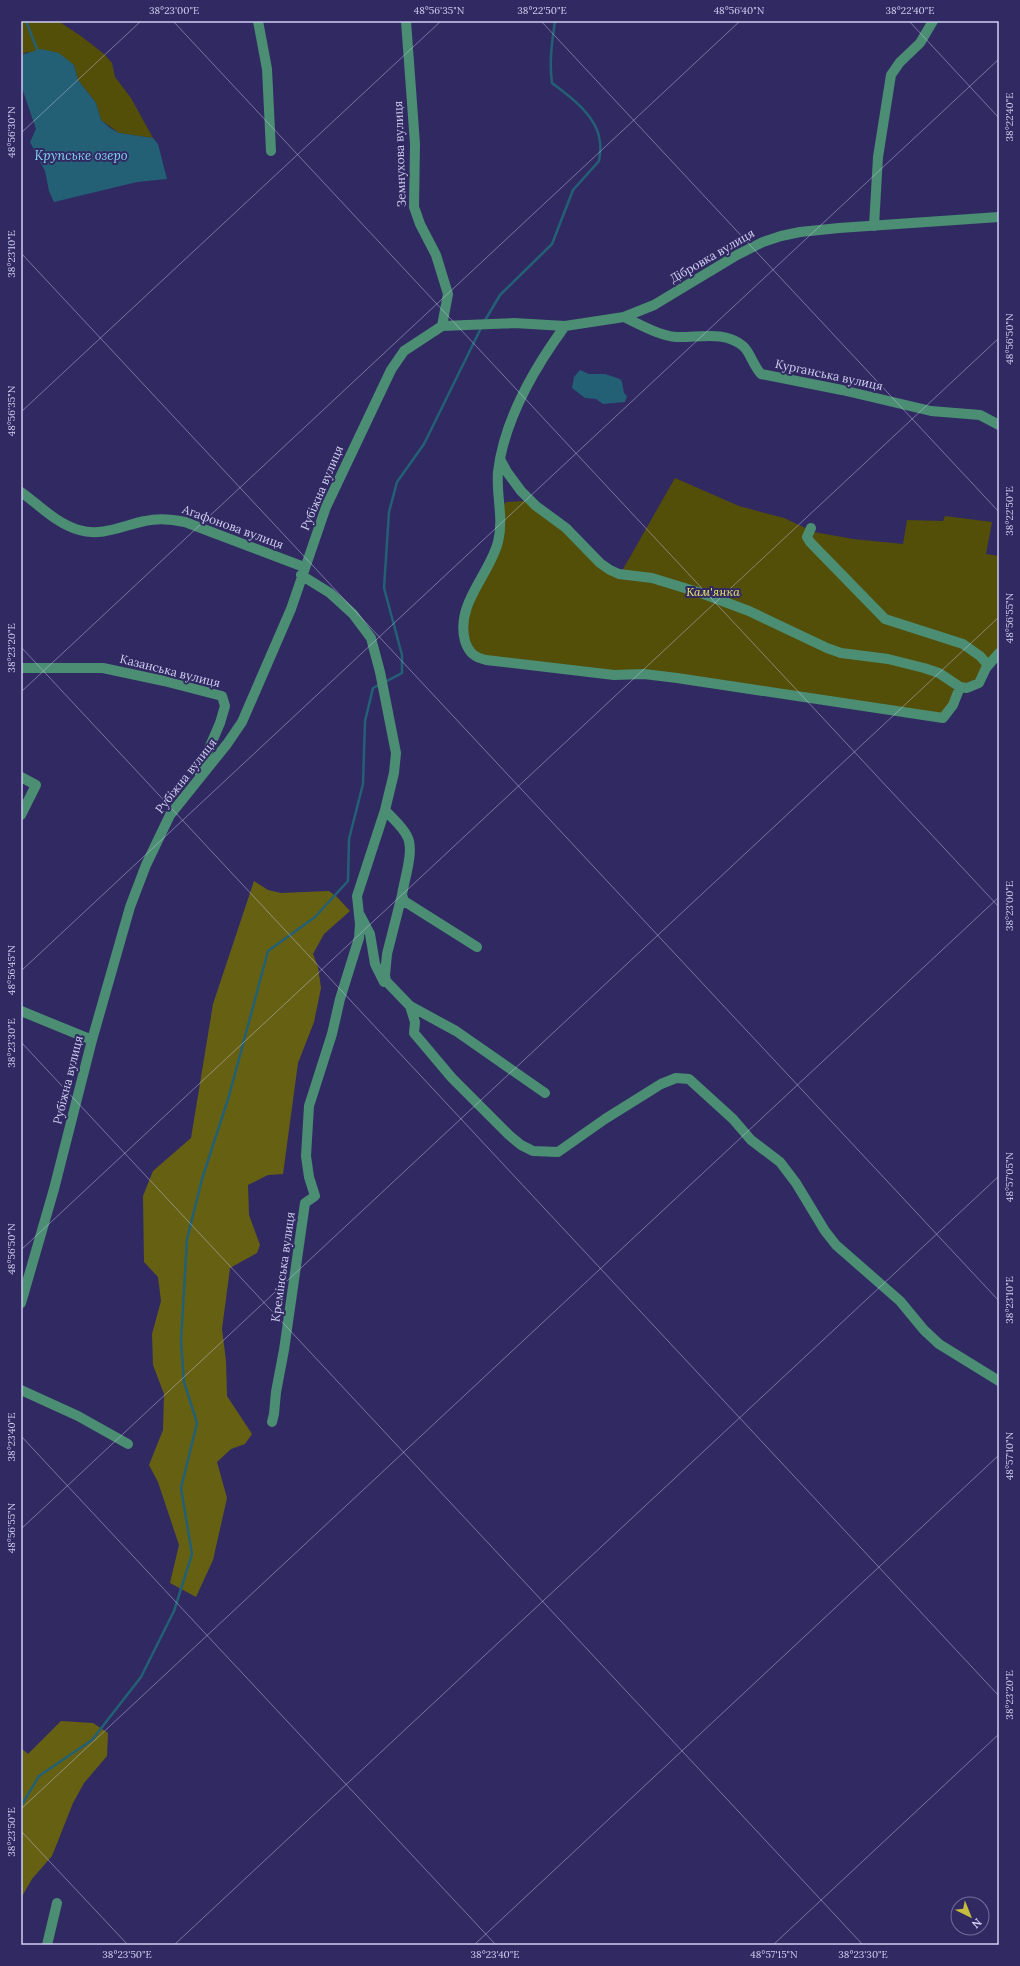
<svg xmlns="http://www.w3.org/2000/svg" width="1020" height="1966" viewBox="0 0 1020 1966" font-family="Lora,serif">
<rect width="100%" height="100%" fill="#312a62"/>
<path fill="#534e08" d="M21,21H58L81,36L104,54L112,63L115,77L131,98L153,138L119,133L101,120L96,103L78,80L74,65L27,52L21,55Z
M675,478L739,506L784,518L814,532L853,539L903,544L907,520L943,521L945,516L992,522L986,554L999,556V650L981,677L965,684L943,715L478,655C453,630 479,596 487,570C493,549 498,528 503,507L506,502L524,501L564,531L598,565L622,571Z"/>
<path fill="#666112" d="M254,881L268,890L281,893L329,891L337,897L350,911L324,934L313,954L318,967L321,988L314,1022L298,1063L283,1174L268,1175L248,1185L249,1215L260,1245L257,1253L230,1268L222,1329L226,1361L227,1396L252,1434L245,1444L231,1449L217,1462L227,1498L213,1560L196,1597L170,1583L179,1545L158,1482L149,1465L163,1430L164,1394L153,1365L152,1334L161,1301L158,1277L144,1262L143,1196L153,1171L191,1138L213,1004Z
M61,1721L93,1723L108,1733L107,1756L84,1783L73,1803L52,1856L32,1879L21,1898V1748L28,1754Z"/>
<path fill="#236076" d="M41,49L59,53L74,65L78,80L96,103L101,120L110,128L119,133L153,138L158,144L167,179L137,182L54,202L49,191L45,171L30,142L36,129L21,85V55Z
M580,370L589,374H605L620,379L622,382L624,393L627,396L625,402L603,404L596,399L585,398L572,388L574,377Z"/>
<g fill="none" stroke-linecap="round" stroke-linejoin="round">
<path stroke="#236076" stroke-width="2.5" d="M26,21L38,52
M484,322L500,295L552,244L573,190L599,161C600,155 601,148 600,142C598,117 571,97 552,83C549,62 552,42 555,21
M385,682L402,673V655L384,588L389,512L397,482L424,444L481,328
M21,1806L39,1776L92,1740L141,1677L174,1611L192,1554L181,1488L197,1423L184,1382L181,1341L187,1239L202,1179L229,1096L268,951L315,917L348,881L349,839L363,784L365,721L373,688L379,685"/>
<path stroke="#4b8e73" stroke-width="10" d="M258,21L267,69L271,151
M406,21L415,144L414,207L420,224L436,255L448,294L442,326
M874,226L878,157L891,75L900,62L920,43L933,21
M624,317C641,325 658,335 676,337C698,338 724,330 743,346C750,352 753,365 761,374L842,390L931,411L980,415L999,425
M565,326C535,367 504,420 498,472C496,495 504,518 498,542C490,574 455,604 465,641C469,653 474,657 486,660L614,675L644,674L677,678L943,718L953,705L960,687
M500,459L507,472L521,491L536,506L566,528L600,563L610,570L619,574L652,578L701,593L749,611L827,648L841,653L888,659L924,668L939,673L960,687L967,688L979,683L986,668L999,653
M21,492C39,505 57,524 79,530C102,537 124,525 145,521C158,518 171,519 185,522L304,567
M811,528L807,537L810,542L885,619L963,644L980,656L988,665
M301,575L330,593L353,614L371,638L380,672L396,753L394,773L385,810C392,818 402,826 407,836C415,850 404,880 402,895L404,901L477,947
M21,668H103L164,681L222,696L225,706L220,723L199,772
M21,777L36,785L21,815
M402,895L387,954L385,975L386,981L410,1006L456,1031L545,1093
M360,915L370,934L375,964L384,982
M410,1006L415,1022L414,1033L452,1078L509,1135L521,1145L533,1151L558,1152L605,1119L661,1084L676,1078L689,1079L733,1119L751,1140L780,1162L796,1183L825,1231L836,1245L900,1301L924,1330L939,1344L999,1381
M21,1011L92,1040
M21,1303L54,1189L92,1040L130,907L146,865L170,815L227,744L242,722L291,609L326,507L391,370L404,351L442,326L514,323L565,326L624,317L654,305L737,255L763,242L781,236L800,232L839,228L999,217
M21,1390L78,1416L128,1444
M272,1422L274,1414L276,1392L284,1350L305,1203L315,1196L309,1177L306,1156L309,1106L332,1034L340,999L359,938L360,924L357,896L385,810
M47,1945L57,1903"/>
</g>
<path fill="none" stroke="#d0cff2" stroke-width="1" stroke-opacity="0.45" d="M173,21L999,907M541,21L999,512M909,21L999,118M21,133L141,21M21,253L999,1301M21,412L441,21M21,647L999,1696M21,692L740,21M21,971L999,59M21,1042L863,1945M21,1250L999,338M21,1436L496,1945M21,1529L999,617M21,1809L999,897M21,1831L128,1945M174,1945L999,1176M474,1945L999,1455M773,1945L999,1734"/>
<g text-anchor="middle" stroke-width="4" stroke-linejoin="round" paint-order="stroke">
<g font-size="12" fill="#d0cff2" stroke="#312a62">
<text transform="translate(400 154) rotate(-92)" y="4">Земнухова вулиця</text>
<text transform="translate(712 256) rotate(-30)" y="4">Дібровка вулиця</text>
<text transform="translate(829 375) rotate(12)" y="4">Курганська вулиця</text>
<text transform="translate(322 488) rotate(-67)" y="4">Рубіжна вулиця</text>
<text transform="translate(233 527) rotate(20)" y="4">Агафонова вулиця</text>
<text transform="translate(170 671) rotate(14)" y="4">Казанська вулиця</text>
<text transform="translate(186 776) rotate(-52)" y="4">Рубіжна вулиця</text>
<text transform="translate(68 1080) rotate(-76)" y="4">Рубіжна вулиця</text>
<text transform="translate(283 1267) rotate(-82)" y="4">Кремінська вулиця</text>
</g>
<g font-size="12" font-style="italic" fill="#f0e868" stroke="#312a62">
<text x="713" y="596">Кам'янка</text>
</g>
<g font-size="13" font-style="italic" fill="#83d2f2" stroke="#312a62">
<text x="81" y="160">Крупське озеро</text>
</g>
</g>
<rect width="1020" height="1966" fill="none" stroke="#312a62" stroke-width="44"/>
<g transform="translate(970 1916) rotate(137)"><circle r="19" fill="#312a62" stroke="#716c9c"/>
<path d="M0-3L7 15L0 10L-7 15Z" fill="#c5bc3d"/>
<text y="-6" font-size="11" font-weight="bold" text-anchor="middle" fill="#d0cff2">N</text>
</g>
<rect x="22" y="22" width="976" height="1922" fill="none" stroke="#d0cff2" stroke-width="1.5"/>
<g font-size="10" text-anchor="middle" fill="#d0cff2">
<text x="174" y="14">38°23'00"E</text>
<text x="439" y="14">48°56'35"N</text>
<text x="542" y="14">38°22'50"E</text>
<text x="739" y="14">48°56'40"N</text>
<text x="910" y="14">38°22'40"E</text>
<text transform="translate(1009 117) rotate(-90)" y="4">38°22'40"E</text>
<text transform="translate(11 132) rotate(-90)" y="4">48°56'30"N</text>
<text transform="translate(11 254) rotate(-90)" y="4">38°23'10"E</text>
<text transform="translate(1009 339) rotate(-90)" y="4">48°56'50"N</text>
<text transform="translate(11 411) rotate(-90)" y="4">48°56'35"N</text>
<text transform="translate(1009 511) rotate(-90)" y="4">38°22'50"E</text>
<text transform="translate(1009 618) rotate(-90)" y="4">48°56'55"N</text>
<text transform="translate(11 648) rotate(-90)" y="4">38°23'20"E</text>
<text transform="translate(1009 906) rotate(-90)" y="4">38°23'00"E</text>
<text transform="translate(11 970) rotate(-90)" y="4">48°56'45"N</text>
<text transform="translate(11 1043) rotate(-90)" y="4">38°23'30"E</text>
<text transform="translate(1009 1177) rotate(-90)" y="4">48°57'05"N</text>
<text transform="translate(11 1249) rotate(-90)" y="4">48°56'50"N</text>
<text transform="translate(1009 1300) rotate(-90)" y="4">38°23'10"E</text>
<text transform="translate(11 1437) rotate(-90)" y="4">38°23'40"E</text>
<text transform="translate(1009 1456) rotate(-90)" y="4">48°57'10"N</text>
<text transform="translate(11 1528) rotate(-90)" y="4">48°56'55"N</text>
<text transform="translate(1009 1695) rotate(-90)" y="4">38°23'20"E</text>
<text transform="translate(11 1832) rotate(-90)" y="4">38°23'50"E</text>
<text x="127" y="1958">38°23'50"E</text>
<text x="495" y="1958">38°23'40"E</text>
<text x="774" y="1958">48°57'15"N</text>
<text x="863" y="1958">38°23'30"E</text>
</g>
</svg>
